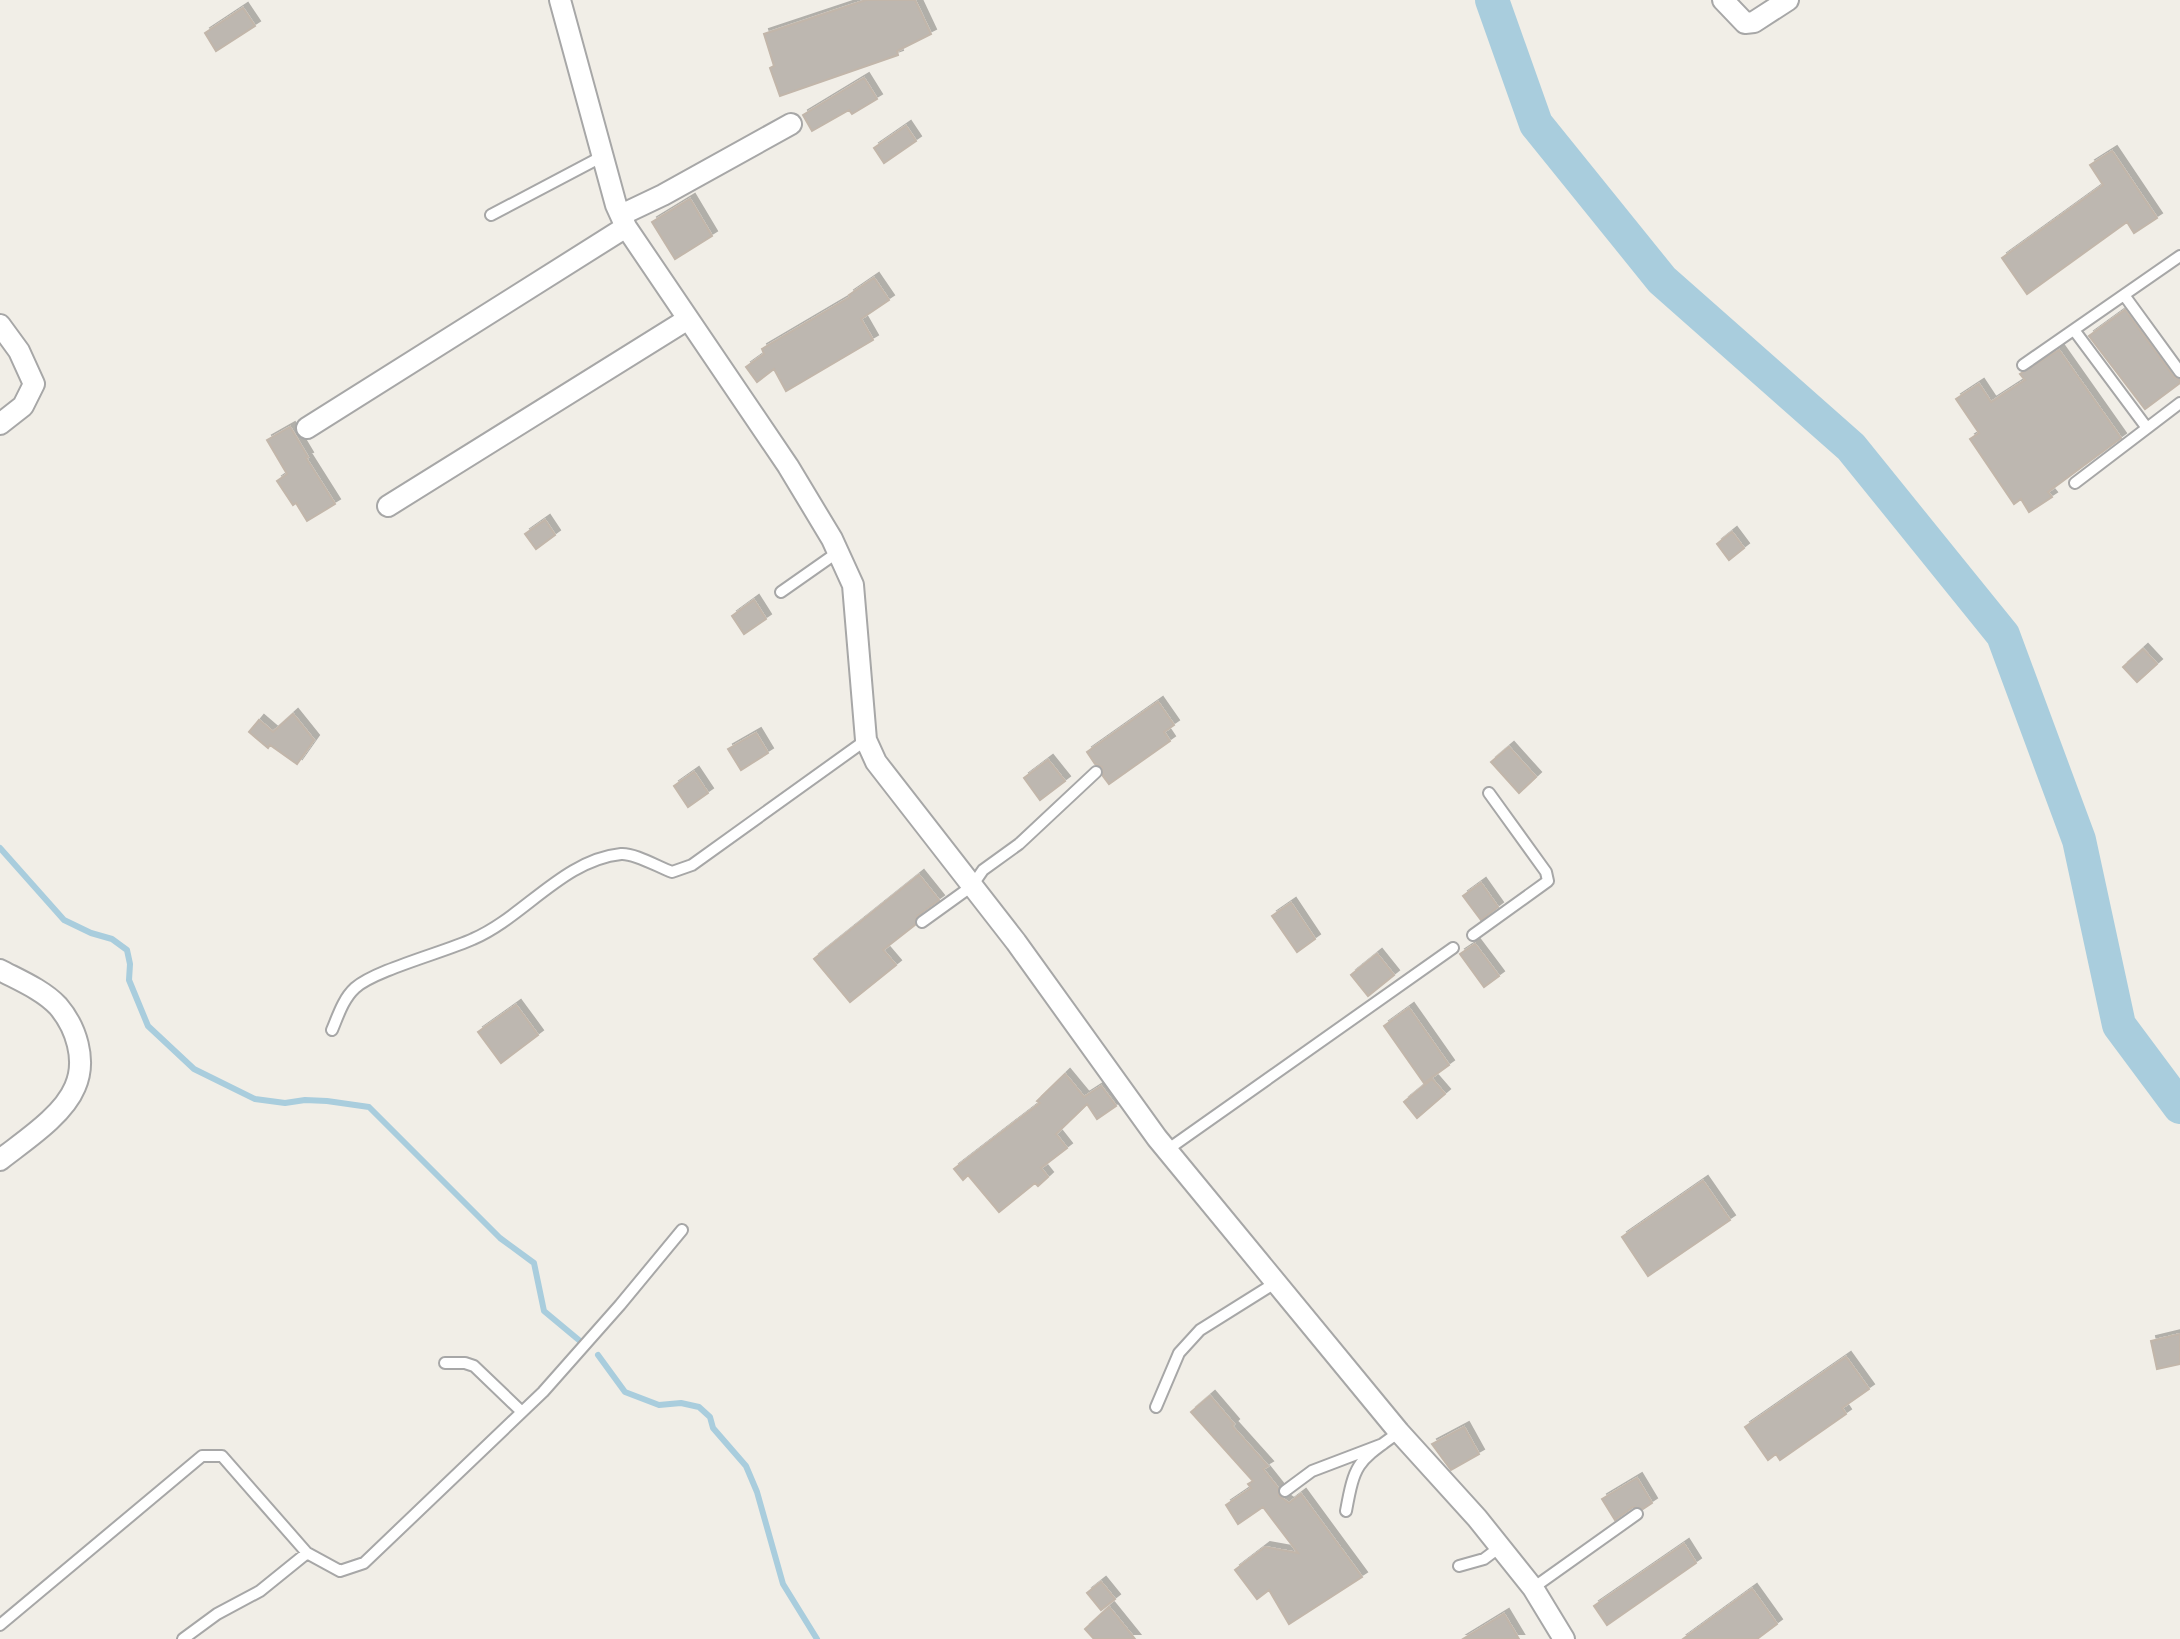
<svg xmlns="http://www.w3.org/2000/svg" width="2180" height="1639" viewBox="0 0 2180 1639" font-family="'Nunito Sans',sans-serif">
<defs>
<filter id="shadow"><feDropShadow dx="5" dy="-5" stdDeviation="0" flood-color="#0004"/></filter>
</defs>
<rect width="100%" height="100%" fill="#f1eee7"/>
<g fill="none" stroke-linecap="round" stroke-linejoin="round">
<path stroke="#a9cddd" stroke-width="6" d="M0,848L64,920L91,933L112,939L127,950L130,964L129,980L148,1026L194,1069L255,1099L285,1103L305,1100L327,1101L369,1107L500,1238L534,1263L544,1311L580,1341
M598,1355L625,1392L659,1405L681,1403L699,1407L710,1417L713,1428L746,1466L757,1492L783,1584L817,1639"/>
<path stroke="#a9cddd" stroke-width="34" d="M1492,0L1536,124L1662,280L1851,447L2003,635L2079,840L2119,1025L2180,1107"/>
</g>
<path fill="#bdb7b0" stroke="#c2b6aa" stroke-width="2" filter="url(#shadow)" d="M866,0H915L931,34L897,51L898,55L780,96L770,68L774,66L764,34Z
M243,8L255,26L216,51L205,33Z
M864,78L877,99L852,114L849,110L812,131L803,115Z
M906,126L916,141L884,163L874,148Z
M2112,151L2157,218L2134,233L2127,222L2027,294L2002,258L2103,185L2090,165Z
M690,199L712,236L675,259L652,222Z
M874,278L889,300L861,319L873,340L786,391L774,369L757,382L746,367L764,354L762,349L850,297L849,295Z
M2125,310L2174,377L2180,380V383L2145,409L2089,336Z
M2059,350L2121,438L2048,492L2052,497L2029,512L2021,499L2014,504L1970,439L1979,433L1956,399L1979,384L1991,402L2025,380L2020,374Z
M290,427L308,457L306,458L335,504L307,521L296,503L293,505L277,481L287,474L267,440Z
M545,520L555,535L536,549L525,534Z
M1732,532L1744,548L1729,560L1717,544Z
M754,600L766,619L744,634L732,616Z
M2143,649L2157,664L2137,682L2123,667Z
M1158,702L1174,725L1164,732L1170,741L1109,784L1103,776L1102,767L1095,764L1087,752Z
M293,714L314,740L297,764L270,745L268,748L249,732L259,720L273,732Z
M756,733L768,753L741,770L728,749Z
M1509,747L1536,777L1519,793L1491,762Z
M1048,760L1065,781L1040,800L1024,778Z
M694,772L708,793L688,807L674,786Z
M919,875L939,900L917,916L915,925L883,950L896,965L850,1002L814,959Z
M1481,883L1498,907L1481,920L1463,896Z
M1291,903L1315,939L1297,952L1272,916Z
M1475,944L1499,976L1484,987L1460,954Z
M1377,954L1394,975L1368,996L1351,975Z
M516,1005L538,1035L501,1063L478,1032Z
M1409,1008L1449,1065L1424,1083L1384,1026Z
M1065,1074L1084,1097L1101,1086L1116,1106L1097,1119L1087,1104L1056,1134L1067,1148L1041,1168L1048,1177L1038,1186L1035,1183L999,1212L968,1175L963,1180L954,1169L1040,1103L1037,1101Z
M1432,1079L1445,1094L1417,1118L1404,1102Z
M1703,1181L1730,1220L1648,1276L1622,1237Z
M2180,1334V1364L2157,1369L2151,1341Z
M1846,1357L1869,1389L1842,1408L1846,1414L1780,1460L1776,1454L1768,1460L1745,1427Z
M1210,1396L1234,1424L1232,1426L1268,1466L1263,1469L1278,1488L1279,1496L1289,1503L1301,1494L1362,1577L1289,1624L1269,1590L1257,1599L1235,1570L1265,1547L1298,1553L1263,1507L1238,1524L1226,1505L1251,1488L1248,1484L1253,1481L1191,1412Z
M1464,1427L1479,1454L1451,1470L1432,1444Z
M1637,1478L1652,1503L1643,1509L1633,1507L1615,1520L1602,1499Z
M1684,1544L1696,1563L1607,1625L1594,1606Z
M1101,1582L1115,1599L1101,1610L1087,1593Z
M1752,1589L1777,1624L1757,1639H1683Z
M1109,1607L1135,1639H1094L1085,1629Z
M1504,1614L1519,1639H1463Z"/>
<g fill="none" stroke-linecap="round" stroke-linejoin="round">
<defs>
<path id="lane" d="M491,215L603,156
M2124,295L2180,372
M2074,330L2147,428
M2023,365L2180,256
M2075,483L2180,403
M781,592L838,552
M922,922L972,886L983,870L1019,844L1096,772
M1473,935L1548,881L1546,872L1489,793
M332,1030C338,1016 343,999 355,988C375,970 445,952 473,939C524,917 563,860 621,854C635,853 658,867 672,872L692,865L866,740
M1167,1150L1453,948
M445,1363H465L474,1366L522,1412
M1156,1407L1179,1353L1200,1330L1275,1283
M1285,1491L1312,1471L1383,1444
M1346,1511C1355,1461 1358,1462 1399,1432
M1459,1566L1484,1559L1500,1547
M1533,1588L1637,1514
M0,1625L202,1456H222L307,1553L340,1571L364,1563L543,1392L620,1305L682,1230
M183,1639L217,1614L260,1591L307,1553"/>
<path id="street" d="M560,0L616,205L626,227L788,466L832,539L853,585L866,740L876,762L1016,942L1157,1138L1399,1432L1477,1518L1533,1588L1564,1639
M1723,0L1745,23L1754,22L1788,0
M621,215L663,195L791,124
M0,325L19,351L34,384L23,406L0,424
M307,428L626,227
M388,506L688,319
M0,970C19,980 43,990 58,1006C76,1027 87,1060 75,1087C63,1116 24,1141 0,1160"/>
</defs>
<use href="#lane" stroke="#a7a7a7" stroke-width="14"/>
<use href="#street" stroke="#a7a7a7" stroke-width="24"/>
<use href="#lane" stroke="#fff" stroke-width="10"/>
<use href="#street" stroke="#fff" stroke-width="20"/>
</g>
</svg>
